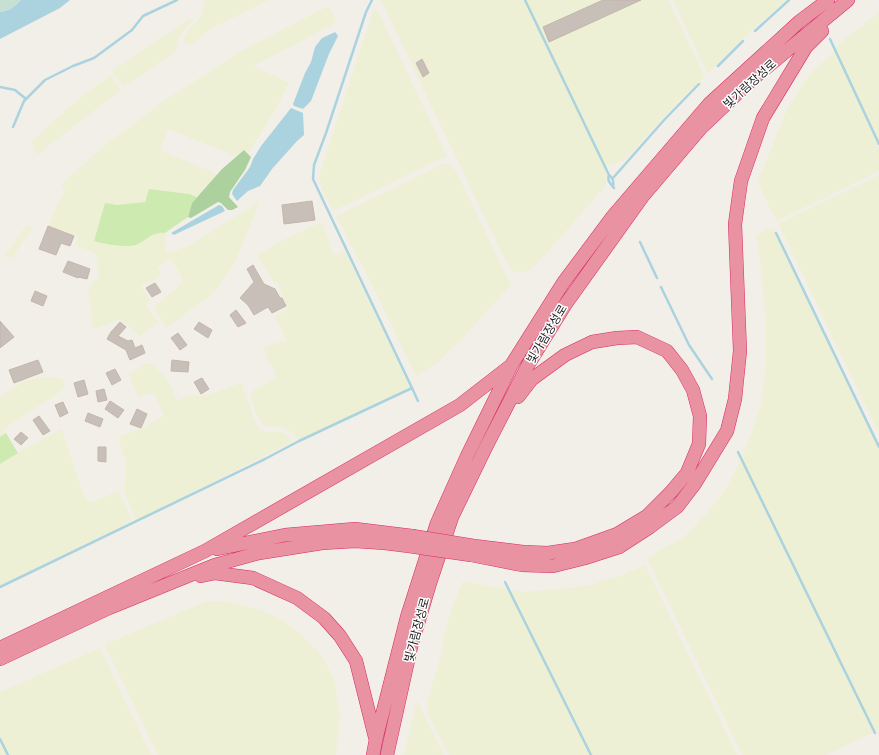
<svg xmlns="http://www.w3.org/2000/svg" width="879" height="755" viewBox="0 0 879 755" font-family="'Alegreya Sans','Noto Sans KR',sans-serif">
<rect width="100%" height="100%" fill="#f2efe9"/>
<path fill="#eef0d5" d="M205,0H269L210,29L205,34L191,45L184,43V37L202,14Z
M381,0H668L705,77L682,97L624,161L603,166L607,176L606,178V185L555,244L529,271L521,273L513,271L504,258Z
M673,0H786L739,42L708,74Z
M328,6L337,22L254,66L289,83L275,111L248,153L244,150L236,156L168,129L160,150L218,174L197,197L189,194L149,189L145,202L117,205L105,203L128,245L135,246L149,236L160,232L165,233L166,242L165,249L167,253L188,246L260,201L239,253L231,268L223,280L210,296L166,328L154,307L183,282L179,272L171,259L157,267L162,273L155,280L141,285L150,301L145,304L159,323L146,330L141,337L120,319L95,329L93,328L88,289L92,286L91,283L99,277L97,258L93,252L75,245L79,237L48,226L59,202L66,190L60,188L70,176L113,138L133,125L159,104L241,51Z
M374,8L378,11L447,156L333,211L322,189L319,178L321,169Z
M879,12V171L779,220H776L764,196L758,181L785,114L804,82L819,65L831,55L840,43Z
M189,19H194L178,38L177,49L173,53L130,83L123,85L112,73L116,68Z
M111,75L121,90L37,155L34,149L32,141L77,100Z
M443,164H448L451,166L456,171L511,285L462,339L436,364L416,376L370,281L336,216Z
M879,175V434L779,225L780,223Z
M322,222L334,255L345,251L410,387L298,440L295,435L290,431L280,427H270L263,425L256,414L250,393L276,377L271,362L268,363L264,347L287,340L275,316L288,309L277,282L274,283L257,255L292,235Z
M26,225L33,227L12,258L5,256Z
M770,228H773L774,230L879,446V730L826,755H742L648,560V557L684,537L706,514L722,494L734,474L752,432L760,408L765,371L766,331L764,303L759,252L756,235Z
M145,364H152L163,375L170,384L177,401L185,397L211,394L238,384H242L255,422L260,430L268,432H281L289,436L292,442L136,521L124,490L126,464L118,437L142,428L164,416L154,393L138,398L129,374Z
M43,377H56L64,380L66,385L56,395L3,429L6,433L0,437V397L24,381Z
M62,429L82,490L89,503L119,491L132,522L0,585V464L17,453Z
M645,565L737,755H449L428,713L427,702L442,651L445,632L451,610L462,582H469L521,592L571,588L593,584L622,575Z
M207,601L229,602L261,610L283,620L302,635L316,649L326,663L335,682L340,716L336,755H158L105,646L108,643Z
M100,648L151,755H0V692Z
M417,700L444,755H404L413,715Z"/>
<path fill="#cdebb0" d="M149,189L189,194L197,197L192,203L188,217L165,233C152,231 146,241 136,245C128,248 103,244 94,241L105,203L117,205L145,202Z
M6,433L18,453L0,464V437Z"/>
<path fill="#add19e" d="M244,150L251,157L245,170L230,192L229,197L238,207L232,210H228L221,203L218,202L191,218L188,217L192,203L222,169Z"/>
<path fill="#c6e0d4" d="M0,0H21C14,7 10,11 0,12Z"/>
<path fill="#aad3df" d="M21,0H70L60,8L0,39V12C10,11 14,7 21,0Z
M335,32L338,36L329,54L311,101L303,109L294,106L293,104L305,73L311,62L315,47L322,38Z
M291,108L303,113L304,135L297,141L272,169L260,186L248,191L237,201L232,194L233,190L250,167L253,159L261,146Z
M219,205L222,206L225,211L178,233L174,235L171,233Z"/>
<g fill="none" stroke-linecap="round" stroke-linejoin="round">
<path stroke="#aad3df" stroke-width="2.5" d="M525,0L609,175C607,181 610,183 614,188
M755,31L789,0
M830,39L879,144
M718,66L743,41
M0,87L15,90L26,99
M13,127L24,101L45,80L73,66L94,58L132,30L143,16L177,0
M609,175C613,178 614,181 613,187
M613,178L665,119L699,84
M776,233L879,447
M640,242L657,278
M661,287L689,345L712,379
M412,388L418,401
M738,452L875,733
M505,582L591,755
M0,587L265,459L299,441L412,388L313,179L314,165L326,133L366,12L372,0
M0,739L8,755"/>
</g>
<path fill="#c7bfb8" stroke="#c4b6ab" d="M603,0H641L549,42L543,27Z
M422,59L429,73L423,77L416,63Z
M312,201L315,220L284,224L282,205Z
M48,226L74,236L70,246L61,243L56,255L39,249Z
M68,261L90,269L87,279L78,277V278L63,272Z
M253,265L264,284L275,289L280,298H282L286,306L272,313L268,307L254,315L248,305L240,298L254,282L247,269Z
M155,283L161,292L152,297L146,288Z
M35,291L47,296L43,306L31,301Z
M236,310L246,323L238,327L230,315Z
M0,321L14,337L0,348Z
M120,322L126,327L118,336L128,341L132,340L135,348L142,345L145,353L130,360L126,350L107,339L111,332Z
M199,322L212,330L208,338L194,329Z
M178,333L187,345L180,350L171,338Z
M38,360L43,372L14,383L9,370Z
M172,360L189,362L188,372L171,371Z
M115,369L121,380L112,385L106,373Z
M202,378L209,389L201,394L194,382Z
M84,380L88,394L78,397L74,383Z
M104,389L107,400L98,402L96,391Z
M110,401L124,410L118,418L105,409Z
M63,402L68,413L60,417L55,405Z
M137,409L147,414L141,428L130,424Z
M88,413L103,419L100,427L85,421Z
M39,416L50,431L43,435L33,420Z
M21,432L28,438L21,445L14,439Z
M98,447H106V462L98,461Z"/>
<g fill="none" stroke-linecap="round" stroke-linejoin="round">
<defs>
<path id="highway" d="M474,546L523,552L548,553L575,549L617,534L647,516L671,492L687,473L699,444L700,416L693,390L682,370L667,351L637,337L617,338L592,342L565,355L532,379L518,397
M217,549L285,535L355,529L412,536
M471,555L522,565L553,566L585,558L619,547L650,527L677,507L694,485L727,431L735,399L740,351L735,224L741,181L763,118L806,47L822,31
M201,576L215,573L253,578L297,598L324,618L340,636L356,661L375,737
M0,648L205,551L460,405L509,367
M0,659L109,608L215,565L259,553L322,543L355,541L385,543L409,546
M373,755L376,739L407,617L437,523L467,456L512,364L563,283L613,216L709,104L800,21L828,0
M387,755L411,647L430,583L452,517L486,447L528,365L565,305L643,196L701,128L755,77L848,0"/>
</defs>
<use href="#highway" stroke="#dc2a67" stroke-width="14"/>
<use href="#highway" stroke="#e892a2" stroke-width="13"/>
<defs>
<path id="highway-bridge" d="M412,536L474,546
M409,546L471,555"/>
</defs>
<use href="#highway-bridge" stroke="#dc2a67" stroke-width="14" stroke-linecap="butt"/>
<use href="#highway-bridge" stroke="#e892a2" stroke-width="13"/>
</g>
<g text-anchor="middle" stroke-width="3" stroke-linejoin="round" paint-order="stroke">
<g font-size="12" fill="#222" stroke="#fff">
<text transform="translate(750 84) rotate(-42)" y="4">빛가람장성로</text>
<text transform="translate(547 334) rotate(-59)" y="4">빛가람장성로</text>
<text transform="translate(417 630) rotate(-75)" y="4">빛가람장성로</text>
</g>
</g>
</svg>
